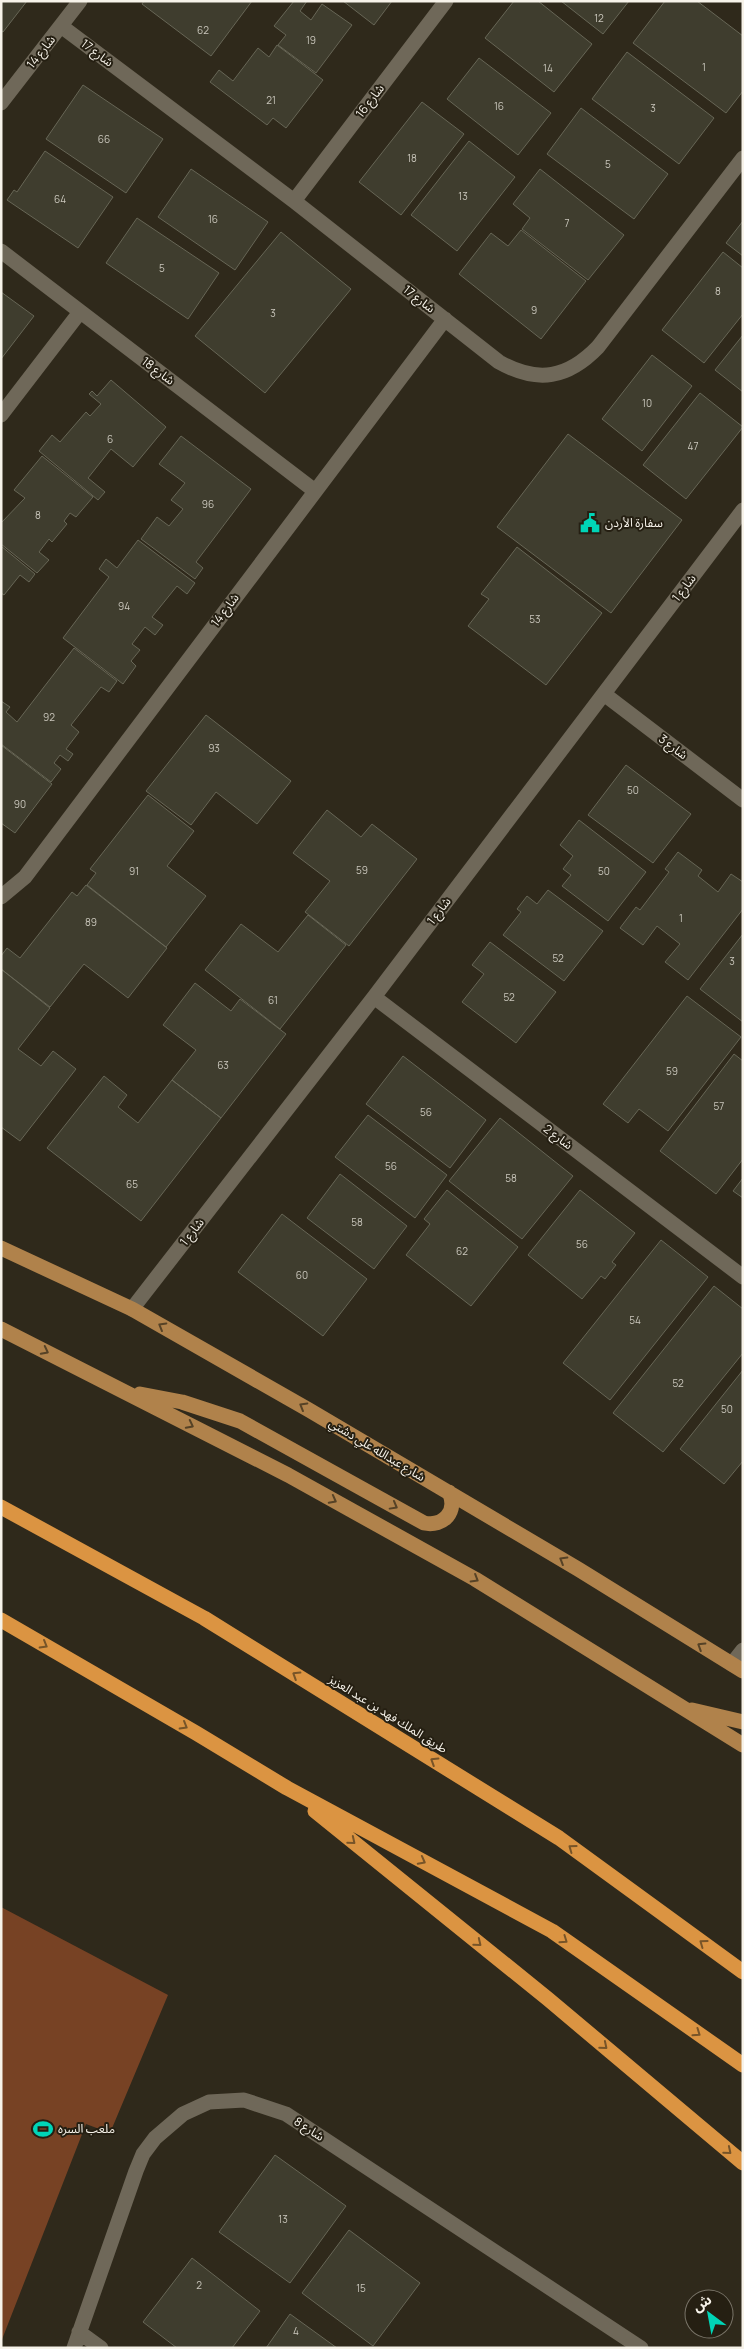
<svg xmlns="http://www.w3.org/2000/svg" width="744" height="2349" viewBox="0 0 744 2349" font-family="Manrope,'Noto Sans Arabic',sans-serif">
<rect width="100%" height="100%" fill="#2f291b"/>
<path fill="#774224" d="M1,1907L168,1995L110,2133L86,2124L1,2342Z"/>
<path fill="#3f3d2e" stroke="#676656" d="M1,1H27L3,32L1,31Z
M144,1H252L211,56L142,4Z
M294,1H307L300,11L311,20L322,4L352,25L316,73L278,45L286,35L274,26Z
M343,1H392L374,25Z
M514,1H538L592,44L554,92L485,38Z
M561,1H629L603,34Z
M665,1H697L743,36V91L726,113L633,43Z
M277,45L323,80L286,128L273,118L267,125L210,82L219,70L233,81L258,48L269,57Z
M627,52L714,118L679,164L592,99Z
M479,58L551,113L518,155L447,99Z
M83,85L163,139L126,193L46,139Z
M422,102L464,134L401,215L359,182Z
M581,108L668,174L634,219L547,154Z
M469,141L515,177L457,251L411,215Z
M45,151L113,197L78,248L7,200L14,190L17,192Z
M191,169L268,222L235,270L158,217Z
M540,169L624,235L588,280L522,229L530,218L513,204Z
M137,218L219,273L188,319L106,263Z
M743,221V256L726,243Z
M521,230L586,281L541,339L459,274L491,233L508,246Z
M281,232L351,289L265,393L195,336Z
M723,252L743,268V314L704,363L662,330Z
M1,292L34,316L1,359Z
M743,335V392L715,370Z
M652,355L692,386L642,451L602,419Z
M111,380L166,427L133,467L111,449L88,478L105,492L98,500L39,451L52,435L60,442L86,412L90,416L101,404L89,394L92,391L97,396Z
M700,393L743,427L686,499L643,465Z
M568,434L682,520L611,613L497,527Z
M181,436L251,489L196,562L203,568L195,579L141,539L157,517L169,526L183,509L171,500L185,483L159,464Z
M42,456L93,497L76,517L70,513L64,521L67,524L52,542L49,539L39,552L49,560L37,573L1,544V523L25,498L14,490Z
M138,540L195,583L187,594L177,586L152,617L163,625L155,635L145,627L132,644L140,650L131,661L136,666L123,684L63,638L109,577L99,569L106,559L117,568Z
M1,546L35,574L29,582L20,575L4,595L1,593Z
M517,547L602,613L546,685L468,626L489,599L481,594Z
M74,648L117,681L109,692L101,687L71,725L79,732L66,749L73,754L68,761L60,755L54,763L61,769L51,782L1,744V701L10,707L6,712L17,722Z
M206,715L291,781L257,824L216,792L191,825L146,791Z
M1,745L52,784L15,833L1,823Z
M626,765L691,814L653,863L588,815Z
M148,795L194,831L167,866L206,896L166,947L87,885L96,873L90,869Z
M327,810L361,837L372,824L417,859L349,946L305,912L330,881L293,853Z
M579,820L646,872L608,921L562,886L571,875L563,869L573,856L560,845Z
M678,852L702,870L698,876L718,892L731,874L743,882V909L688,980L665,962L680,944L657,926L643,945L620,928L636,907L640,910L669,872L665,869Z
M86,885L167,948L128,998L84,964L50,1007L1,969V956L7,948L20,958L72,892L77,896Z
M548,890L603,931L564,981L503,935L521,912L517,909L527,896L537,904Z
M308,915L346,945L280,1029L205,970L241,924L278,952Z
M743,934V1022L700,989Z
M490,942L556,992L516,1043L462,1002L484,974L472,965Z
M1,969L50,1008L18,1049L41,1066L53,1051L76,1069L20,1141L1,1127Z
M195,983L231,1011L240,999L286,1034L221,1118L172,1080L196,1050L163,1025Z
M687,996L741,1037L668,1131L639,1109L628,1123L603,1104Z
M734,1054L743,1061V1159L716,1194L660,1151Z
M403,1056L486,1120L450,1168L366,1104Z
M104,1076L127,1095L118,1107L138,1123L172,1080L221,1118L141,1221L47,1148Z
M368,1115L447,1175L415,1218L335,1157Z
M500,1118L573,1176L522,1239L449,1181Z
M340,1174L407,1226L374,1269L307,1218Z
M743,1178V1198L733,1191Z
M447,1190L518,1247L471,1306L406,1255L430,1224L424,1219Z
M580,1190L635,1233L612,1262L616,1265L605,1279L601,1276L582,1299L528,1255Z
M282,1214L367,1279L323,1336L238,1272Z
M661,1240L708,1277L610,1400L563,1363Z
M714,1286L743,1309V1353L663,1452L613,1413Z
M743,1370V1461L724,1484L680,1449Z
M275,2155L346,2206L290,2283L219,2232Z
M349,2230L420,2283L373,2346L302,2293Z
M192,2258L260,2311L232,2348H177L143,2322Z
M290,2314L337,2348H266Z"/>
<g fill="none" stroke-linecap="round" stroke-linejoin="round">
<path stroke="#6f6859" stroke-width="15" d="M61,26L294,201L499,362C538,384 568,378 598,347L743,158
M1,103L80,1
M294,201L446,1
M1,251L315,491
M1,415L80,312
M604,694L743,800
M1,897L25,877L445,319
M374,997L743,1277
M132,1309L374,997L743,510
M732,1664L743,1650
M79,2332L101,2348
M74,2348L136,2171L143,2154L155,2138L183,2114L209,2102L244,2100L286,2114L641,2348"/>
<path stroke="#b0824b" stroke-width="15" d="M1,1248L132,1309L309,1410L578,1569L743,1671
M1,1329L288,1475L475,1579L743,1745
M140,1394L182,1402L240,1421L424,1523C444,1527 458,1511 449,1492
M692,1710L743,1722"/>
<path stroke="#db9442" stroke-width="15" d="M1,1507L204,1618L559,1838L743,1972
M1,1620L196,1733L287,1788L552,1931L743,2065
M315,1811L548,1999L743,2163"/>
</g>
<defs><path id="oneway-chevron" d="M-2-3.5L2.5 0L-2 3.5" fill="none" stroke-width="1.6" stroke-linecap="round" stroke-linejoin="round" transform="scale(1.25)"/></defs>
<g stroke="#564226">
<use href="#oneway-chevron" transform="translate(162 1326) rotate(-150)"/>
<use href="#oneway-chevron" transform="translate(45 1351) rotate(27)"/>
<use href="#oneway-chevron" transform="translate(303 1406) rotate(-150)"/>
<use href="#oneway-chevron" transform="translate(190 1425) rotate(27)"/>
<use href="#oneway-chevron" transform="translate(333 1500) rotate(28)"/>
<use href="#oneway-chevron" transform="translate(394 1506) rotate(29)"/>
<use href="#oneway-chevron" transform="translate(563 1560) rotate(-149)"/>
<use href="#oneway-chevron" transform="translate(475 1579) rotate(31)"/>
<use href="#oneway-chevron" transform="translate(701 1646) rotate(-148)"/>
</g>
<g stroke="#775428">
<use href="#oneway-chevron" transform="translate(44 1645) rotate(30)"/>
<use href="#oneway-chevron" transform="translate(296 1675) rotate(-148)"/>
<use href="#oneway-chevron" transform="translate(184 1726) rotate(30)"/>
<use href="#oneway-chevron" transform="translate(434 1761) rotate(-148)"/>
<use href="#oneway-chevron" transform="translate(352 1841) rotate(39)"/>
<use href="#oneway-chevron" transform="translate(572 1848) rotate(-144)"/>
<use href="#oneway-chevron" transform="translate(422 1861) rotate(28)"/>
<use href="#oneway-chevron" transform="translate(564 1940) rotate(35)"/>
<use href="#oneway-chevron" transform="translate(478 1943) rotate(39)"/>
<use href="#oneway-chevron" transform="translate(703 1943) rotate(-144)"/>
<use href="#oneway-chevron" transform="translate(697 2033) rotate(35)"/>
<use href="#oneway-chevron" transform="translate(604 2046) rotate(40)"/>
<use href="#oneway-chevron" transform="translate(728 2151) rotate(40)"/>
</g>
<defs>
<symbol id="civic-bare" viewBox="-9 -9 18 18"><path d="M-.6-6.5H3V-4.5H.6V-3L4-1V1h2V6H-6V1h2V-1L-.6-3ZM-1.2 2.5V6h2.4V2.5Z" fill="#00d5b7" stroke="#251f12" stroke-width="2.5" paint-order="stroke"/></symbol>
<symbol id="stadium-bare" viewBox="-9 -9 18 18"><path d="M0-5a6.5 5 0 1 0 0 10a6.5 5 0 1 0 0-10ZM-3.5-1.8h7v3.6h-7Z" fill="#00d5b7" stroke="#251f12" stroke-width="2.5" paint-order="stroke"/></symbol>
</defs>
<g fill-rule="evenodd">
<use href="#civic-bare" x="576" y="509" width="28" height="28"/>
<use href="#stadium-bare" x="29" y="2115" width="28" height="28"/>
</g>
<g text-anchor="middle" stroke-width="4" stroke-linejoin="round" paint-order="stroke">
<g font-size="10" fill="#c9c6bb">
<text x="599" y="22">12</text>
<text x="203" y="34">62</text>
<text x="311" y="44">19</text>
<text x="704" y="71">1</text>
<text x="548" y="72">14</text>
<text x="271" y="104">21</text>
<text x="499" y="110">16</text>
<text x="653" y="112">3</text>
<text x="104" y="143">66</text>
<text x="412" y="162">18</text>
<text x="608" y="168">5</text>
<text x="463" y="200">13</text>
<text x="60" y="203">64</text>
<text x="213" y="223">16</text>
<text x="567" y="227">7</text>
<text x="162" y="272">5</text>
<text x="718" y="295">8</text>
<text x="534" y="314">9</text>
<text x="273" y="317">3</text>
<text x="647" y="407">10</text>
<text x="110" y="443">6</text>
<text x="693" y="450">47</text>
<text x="208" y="508">96</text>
<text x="38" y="519">8</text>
<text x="124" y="610">94</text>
<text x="535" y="623">53</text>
<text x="49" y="721">92</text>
<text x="214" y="752">93</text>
<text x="633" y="794">50</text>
<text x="20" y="808">90</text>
<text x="362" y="874">59</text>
<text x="134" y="875">91</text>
<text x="604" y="875">50</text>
<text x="681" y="922">1</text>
<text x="91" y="926">89</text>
<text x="558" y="962">52</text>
<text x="732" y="965">3</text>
<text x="509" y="1001">52</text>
<text x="273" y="1004">61</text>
<text x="223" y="1069">63</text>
<text x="672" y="1075">59</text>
<text x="719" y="1110">57</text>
<text x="426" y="1116">56</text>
<text x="391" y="1170">56</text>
<text x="511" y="1182">58</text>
<text x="132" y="1188">65</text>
<text x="357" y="1226">58</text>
<text x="582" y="1248">56</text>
<text x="462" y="1255">62</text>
<text x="302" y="1279">60</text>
<text x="635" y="1324">54</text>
<text x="678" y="1387">52</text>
<text x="727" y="1413">50</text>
<text x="283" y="2223">13</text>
<text x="199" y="2289">2</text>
<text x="361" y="2292">15</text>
<text x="296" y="2335">4</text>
</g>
<g font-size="12" fill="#f7f3ea" stroke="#251f12">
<text transform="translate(41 52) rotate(-52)" y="4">شارع 14</text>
<text transform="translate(97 53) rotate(37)" y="4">شارع 17</text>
<text transform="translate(370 101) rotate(-53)" y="4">شارع 16</text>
<text transform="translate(419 299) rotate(38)" y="4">شارع 17</text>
<text transform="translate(158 371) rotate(37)" y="4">شارع 18</text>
<text transform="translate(684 588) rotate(-53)" y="4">شارع 1</text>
<text transform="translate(225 610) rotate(-53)" y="4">شارع 14</text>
<text transform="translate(673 747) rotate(37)" y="4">شارع 3</text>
<text transform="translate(439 911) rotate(-53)" y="4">شارع 1</text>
<text transform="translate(558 1137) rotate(37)" y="4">شارع 2</text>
<text transform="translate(192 1232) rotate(-52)" y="4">شارع 1</text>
<text transform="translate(377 1450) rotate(31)" y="4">شارع عبدالله علي دشتي</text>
<text transform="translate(388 1714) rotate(32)" y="4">طريق الملك فهد بن عبد العزيز</text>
<text transform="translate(309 2129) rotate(33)" y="4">شارع 8</text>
</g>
<g font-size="12" fill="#f7f3ea" stroke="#251f12" text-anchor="start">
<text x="605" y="527">سفارة الأردن</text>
<text x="58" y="2133">ملعب السره</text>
</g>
</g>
<rect width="744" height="2349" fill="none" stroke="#f7f3ea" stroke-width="5"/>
<g transform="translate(709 2314) rotate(328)"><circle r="24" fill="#251f12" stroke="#797468"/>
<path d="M0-4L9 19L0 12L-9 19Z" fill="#00d5b7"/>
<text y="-8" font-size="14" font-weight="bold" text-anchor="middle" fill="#f7f3ea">ش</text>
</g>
</svg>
